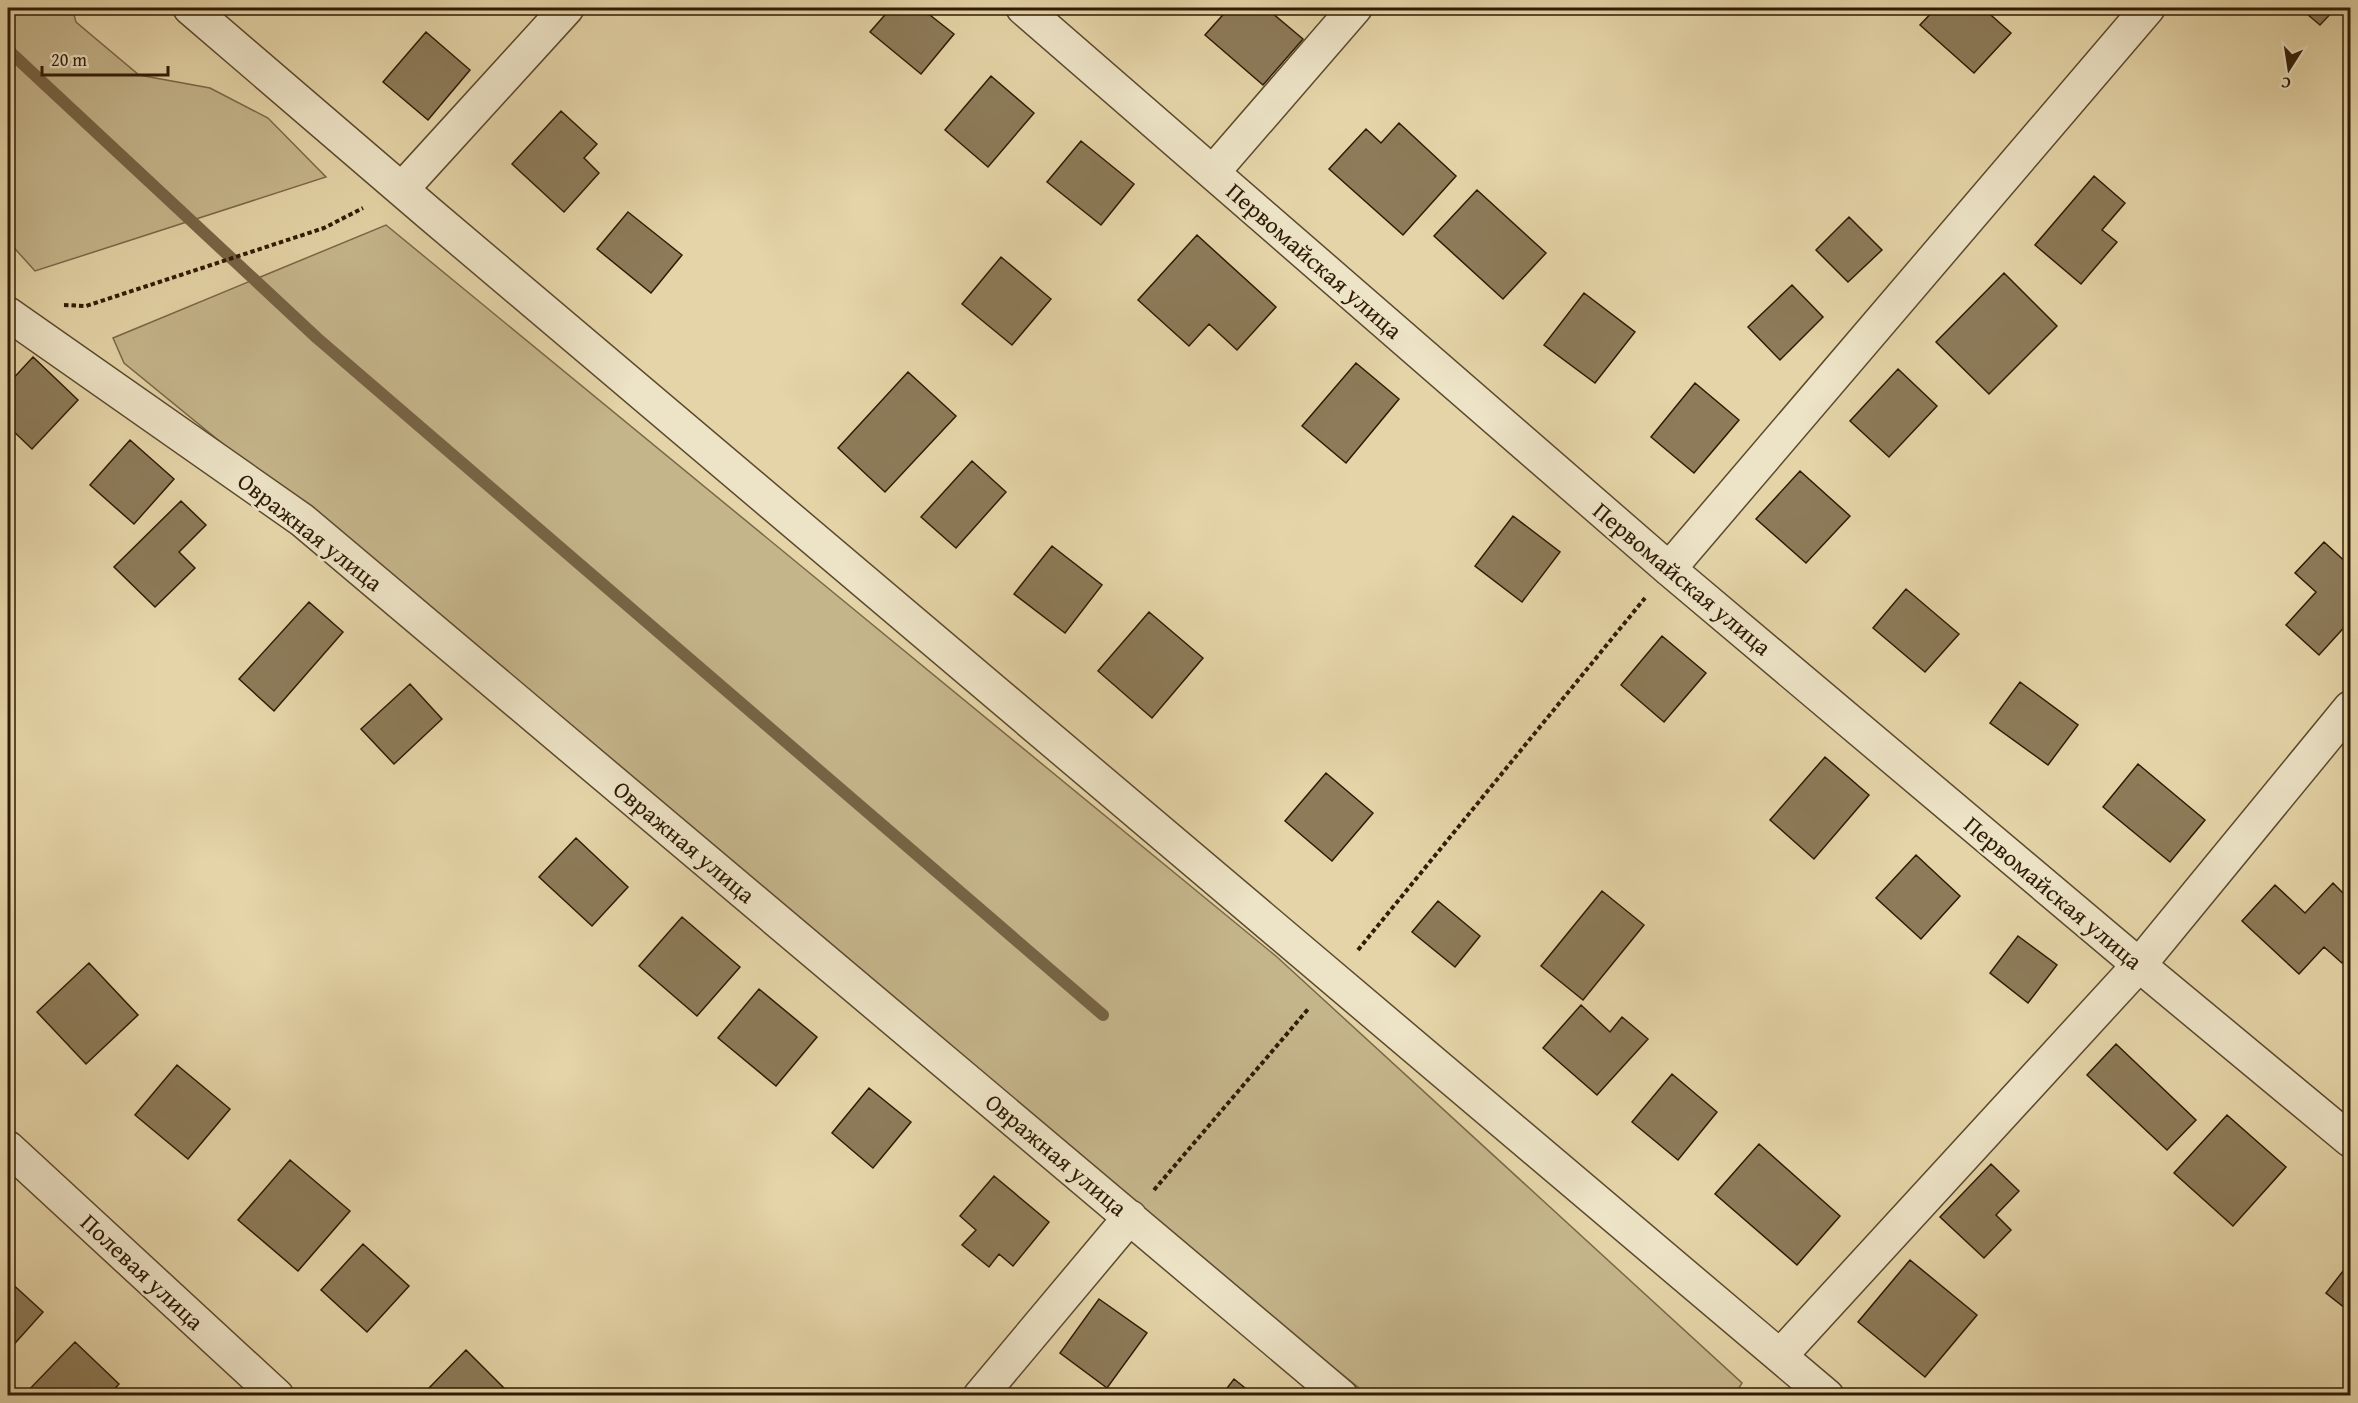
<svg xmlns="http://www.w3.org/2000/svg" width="2358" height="1403" viewBox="0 0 2358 1403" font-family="'Gentium Book Plus',serif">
<rect width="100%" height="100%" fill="#e4d4a7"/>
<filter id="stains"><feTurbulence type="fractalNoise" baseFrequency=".00333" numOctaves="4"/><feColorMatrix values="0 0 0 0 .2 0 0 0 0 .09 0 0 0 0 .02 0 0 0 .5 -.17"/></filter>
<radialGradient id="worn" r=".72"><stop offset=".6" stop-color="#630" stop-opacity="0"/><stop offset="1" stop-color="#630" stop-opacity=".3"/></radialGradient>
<path fill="#c5b58b" stroke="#7a6848" stroke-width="1.5" d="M8,8H72L76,22L139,75L210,88L268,118L326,177L35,271L8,241Z
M386,225L1277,957L1742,1383L1735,1395H1368L1154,1225L262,476L124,363L113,338Z"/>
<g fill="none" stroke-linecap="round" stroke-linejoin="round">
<path stroke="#766445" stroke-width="12" d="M8,50L317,338L1103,1015"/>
</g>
<path fill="#8d7b59" stroke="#2f1b04" stroke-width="1.5" d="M891,8H921L954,34L921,74L870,32Z
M1229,8H1266L1303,39L1263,85L1205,35Z
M1936,8H1983L2011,33L1974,73L1920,25Z
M2300,8H2336L2320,25Z
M426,32L470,70L428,120L383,82Z
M991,76L1034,113L988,167L945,130Z
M561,111L597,144L584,158L599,173L564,212L512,164Z
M1399,123L1456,176L1403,235L1329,169L1366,129L1381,143Z
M1081,141L1134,184L1101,225L1047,182Z
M2094,176L2125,203L2102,230L2117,242L2081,284L2035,245Z
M1477,190L1546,253L1503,299L1434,236Z
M628,212L682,255L651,293L597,249Z
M1849,217L1882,250L1848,282L1816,250Z
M1197,235L1276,307L1237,350L1209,324L1189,346L1138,300Z
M1001,257L1051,299L1012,345L962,304Z
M2004,273L2057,326L1989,394L1936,342Z
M1792,285L1823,317L1780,360L1748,327Z
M1584,293L1635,332L1595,383L1544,345Z
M33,357L78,400L32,449L8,426V384Z
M1356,363L1399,399L1346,463L1302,426Z
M1898,369L1937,406L1889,457L1850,421Z
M908,372L956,416L885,492L838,448Z
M1695,383L1739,420L1694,473L1651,437Z
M130,440L174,479L134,524L90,485Z
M972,461L1006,492L956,548L921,517Z
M1800,471L1850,516L1806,563L1756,519Z
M181,501L206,525L179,552L195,568L155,607L114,567Z
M1513,516L1560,552L1522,602L1475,566Z
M2324,542L2350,566V621L2319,655L2286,625L2316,592L2295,573Z
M1052,546L1102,585L1065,633L1014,594Z
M1906,589L1959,634L1925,672L1873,628Z
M309,602L343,632L274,711L239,679Z
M1149,612L1203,658L1152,718L1098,671Z
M1662,636L1706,673L1664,722L1621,685Z
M2020,682L2078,725L2048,765L1990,723Z
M410,684L442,719L394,764L361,729Z
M1825,757L1869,795L1814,859L1770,820Z
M2138,764L2205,820L2170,862L2103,807Z
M1326,773L1373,813L1332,861L1285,821Z
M576,838L628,887L592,926L539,877Z
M1916,855L1960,896L1921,939L1876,898Z
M2333,883L2350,900V954L2342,963L2324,947L2299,974L2242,921L2275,885L2305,913Z
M1602,891L1644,925L1583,1000L1541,966Z
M1438,901L1480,936L1455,967L1412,932Z
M682,917L740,967L697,1016L639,966Z
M2018,936L2057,965L2028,1003L1990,973Z
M89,963L138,1015L86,1064L37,1012Z
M759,989L817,1037L776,1086L718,1038Z
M1581,1005L1610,1032L1622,1017L1648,1039L1597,1095L1543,1048Z
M2116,1044L2196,1120L2167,1150L2087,1075Z
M177,1065L230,1109L188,1159L135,1115Z
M1672,1074L1717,1112L1678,1160L1632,1122Z
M869,1088L911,1122L873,1168L832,1133Z
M2227,1115L2286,1167L2233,1226L2174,1173Z
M1759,1144L1840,1216L1797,1265L1715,1194Z
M290,1160L350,1211L298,1271L238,1220Z
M1991,1164L2019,1191L1996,1215L2011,1230L1984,1258L1940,1217Z
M994,1176L1049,1222L1013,1266L999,1254L989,1267L962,1245L976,1230L960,1216Z
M363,1244L409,1286L367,1332L321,1290Z
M1910,1260L1977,1315L1925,1377L1858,1322Z
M2350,1262V1312L2326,1293Z
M8,1280L43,1312L8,1351Z
M1099,1299L1147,1333L1107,1388L1060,1353Z
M75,1342L119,1384L108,1396H23Z
M466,1350L512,1396H436L429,1388Z
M1234,1379L1255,1396H1221Z"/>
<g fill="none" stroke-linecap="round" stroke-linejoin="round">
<defs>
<path id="minor" d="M190,8L430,214L1827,1396
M1023,8L1669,569L2139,965L2350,1140
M1213,172L1355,8
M402,189L567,8
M8,314L302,520L1341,1396
M1669,569L2148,8
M8,1148L277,1396
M1780,1356L2139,965L2350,708
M980,1396L1130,1217"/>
</defs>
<use href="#minor" stroke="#5c492d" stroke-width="36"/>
<path stroke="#2f1b04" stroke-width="4" stroke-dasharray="4.5 3" stroke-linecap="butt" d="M64,305L86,306L324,228L363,208
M1358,950L1645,598
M1154,1190L1309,1008"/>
<use href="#minor" stroke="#ede3c6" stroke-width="33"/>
</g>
<g text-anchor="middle" stroke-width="5" stroke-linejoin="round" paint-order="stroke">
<g font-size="24" fill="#2f1b04" stroke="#ede3c6">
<text transform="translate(1314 261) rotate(41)" y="8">Первомайская улица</text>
<text transform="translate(310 532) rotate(38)" y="8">Овражная улица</text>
<text transform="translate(1682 579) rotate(40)" y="8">Первомайская улица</text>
<text transform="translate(684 842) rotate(40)" y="8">Овражная улица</text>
<text transform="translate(2053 893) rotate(40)" y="8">Первомайская улица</text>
<text transform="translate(1056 1155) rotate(40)" y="8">Овражная улица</text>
<text transform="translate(142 1272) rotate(43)" y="8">Полевая улица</text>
</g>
</g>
<rect width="2358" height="1403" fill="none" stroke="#e4d4a7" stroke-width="30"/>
<rect x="9" y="9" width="2340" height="1385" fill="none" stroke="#2f1b04" stroke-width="3"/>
<rect x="15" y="15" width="2328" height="1373" fill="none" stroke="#2f1b04" stroke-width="1.5"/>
<g transform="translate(2289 69) rotate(192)" stroke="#ede3c6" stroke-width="4.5" paint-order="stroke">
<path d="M0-4.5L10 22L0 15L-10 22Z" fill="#2f1b04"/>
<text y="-9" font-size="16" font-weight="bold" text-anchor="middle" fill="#2f1b04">С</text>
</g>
<path d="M42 66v9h126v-9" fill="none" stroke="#2f1b04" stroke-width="3"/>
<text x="51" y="66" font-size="18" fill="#2f1b04" stroke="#ede3c6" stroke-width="4.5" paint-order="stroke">20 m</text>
<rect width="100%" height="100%" filter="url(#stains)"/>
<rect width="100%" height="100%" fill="url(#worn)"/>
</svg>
